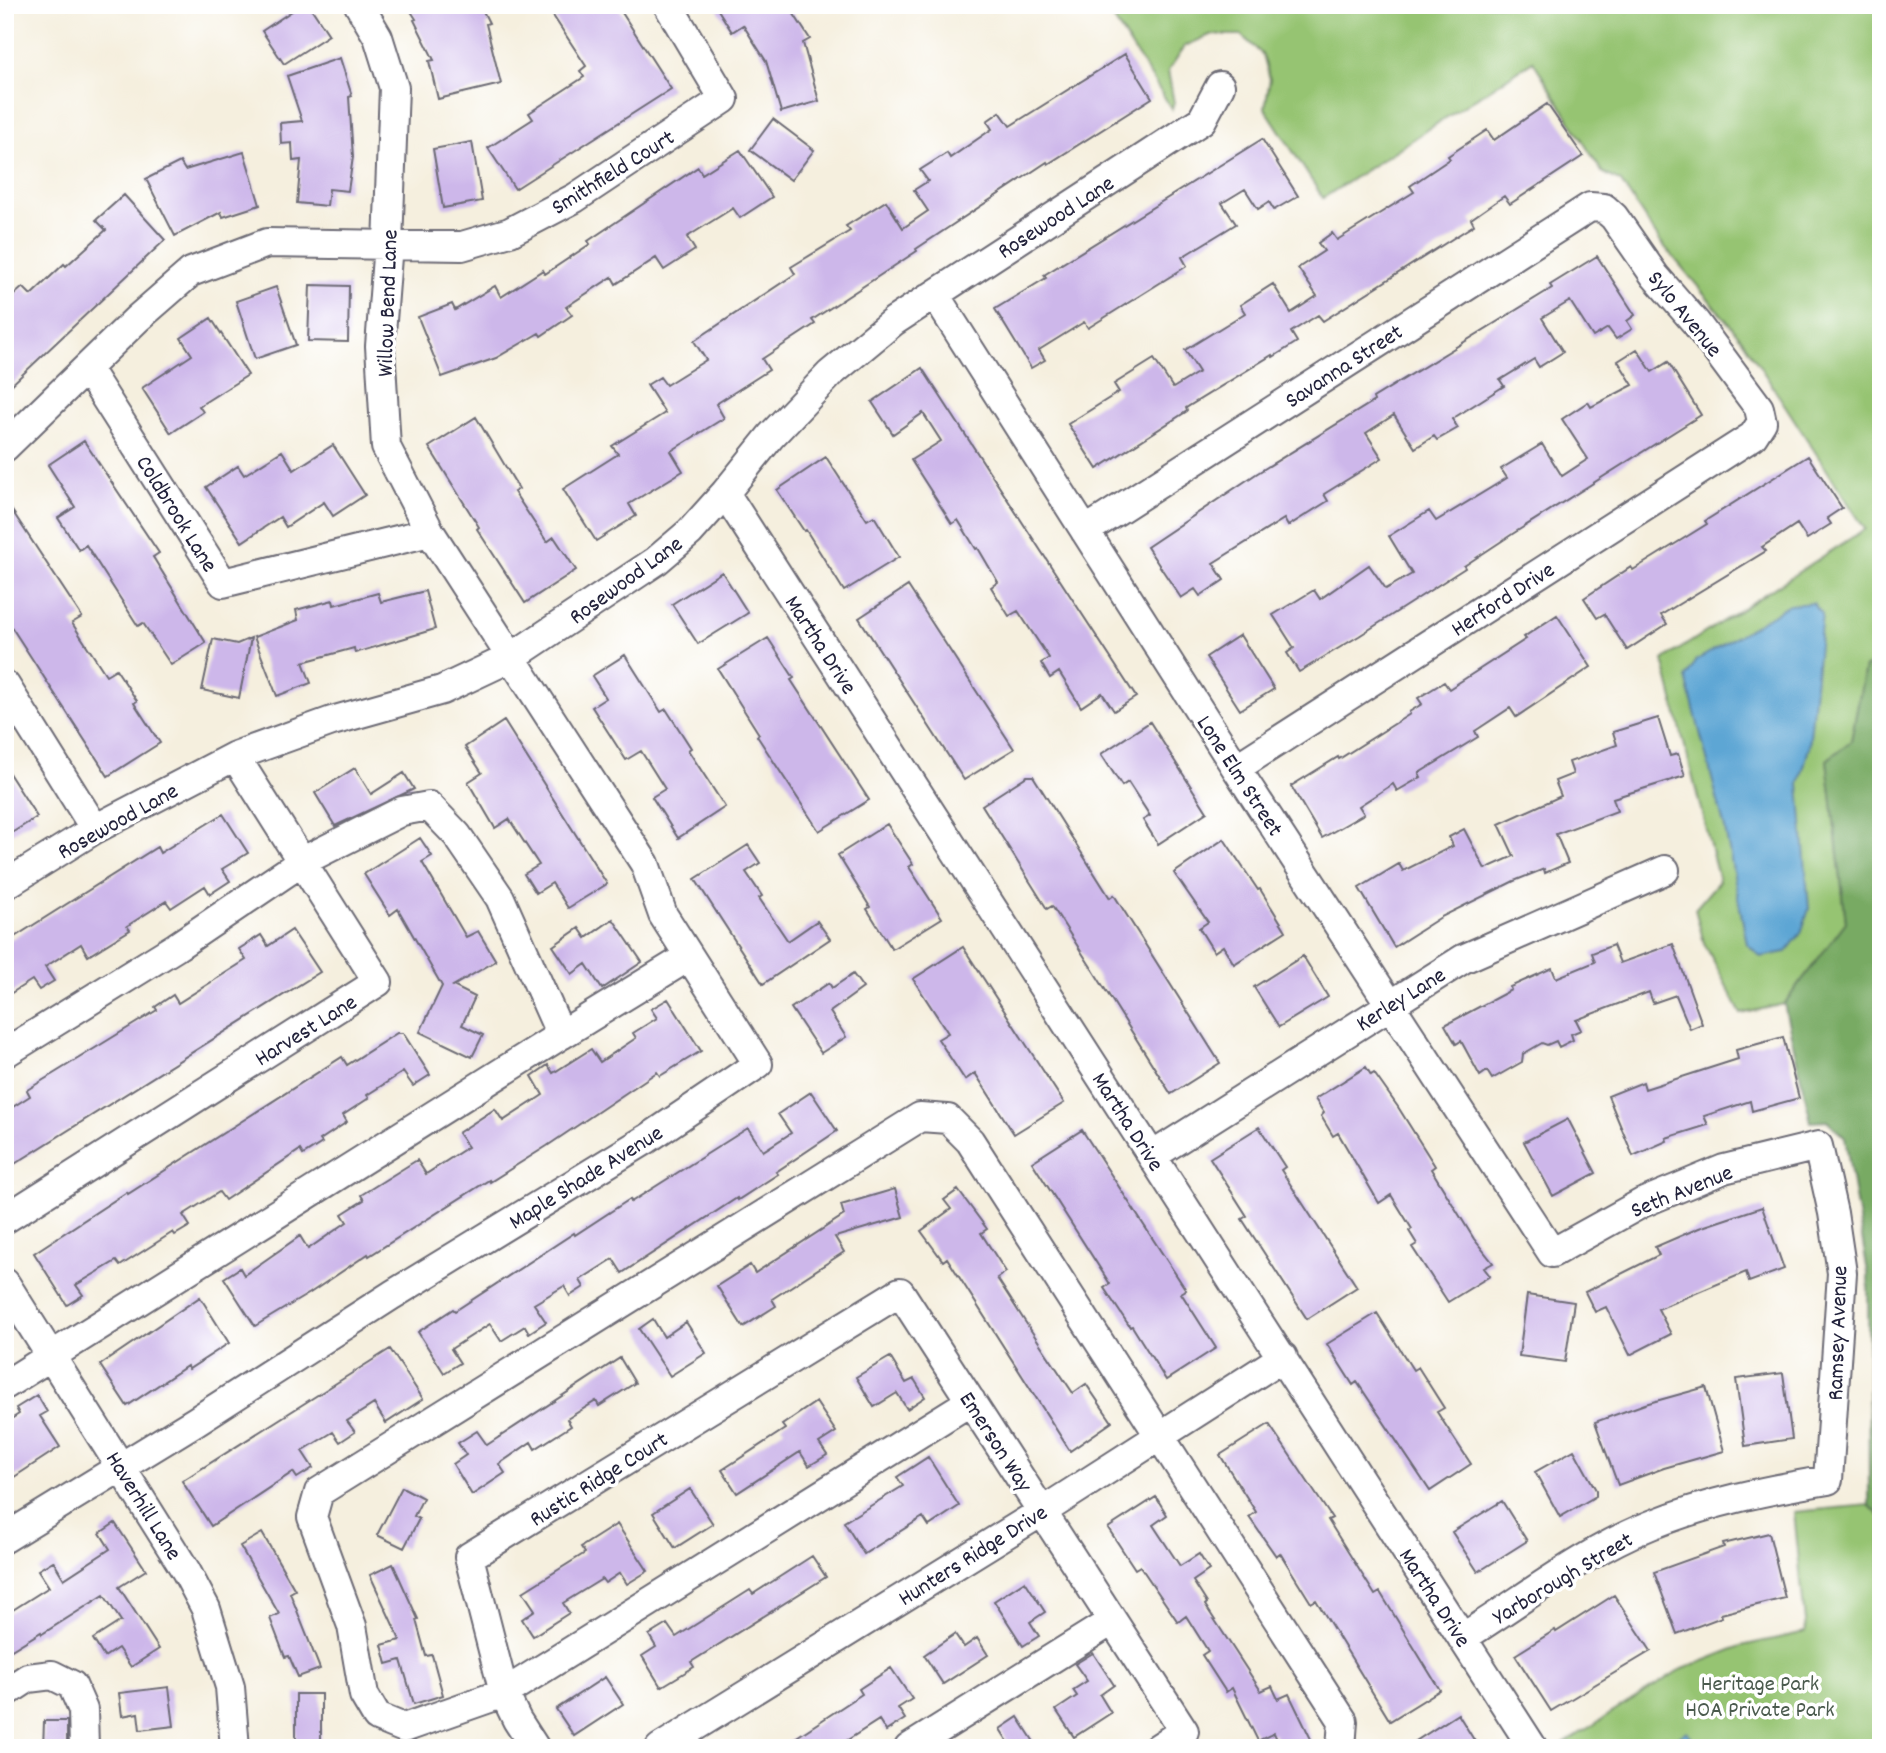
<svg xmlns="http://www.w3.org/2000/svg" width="1886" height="1753" viewBox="0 0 1886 1753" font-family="Dekko,sans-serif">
<rect width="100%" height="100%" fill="#fff"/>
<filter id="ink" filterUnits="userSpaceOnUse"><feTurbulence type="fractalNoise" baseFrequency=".0143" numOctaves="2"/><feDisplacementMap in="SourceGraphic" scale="14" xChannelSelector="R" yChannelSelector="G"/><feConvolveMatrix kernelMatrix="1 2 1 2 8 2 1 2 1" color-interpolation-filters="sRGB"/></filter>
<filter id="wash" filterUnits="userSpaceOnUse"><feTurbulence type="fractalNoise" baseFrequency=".00686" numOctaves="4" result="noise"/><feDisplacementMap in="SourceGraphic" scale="28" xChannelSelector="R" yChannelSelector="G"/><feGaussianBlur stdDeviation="1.57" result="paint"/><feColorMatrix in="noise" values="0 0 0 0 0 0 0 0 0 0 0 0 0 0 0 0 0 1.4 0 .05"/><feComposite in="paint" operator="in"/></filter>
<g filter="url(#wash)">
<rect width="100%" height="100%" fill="#f5efde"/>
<path fill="#96c472" stroke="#5c7356" stroke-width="2" d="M1113,5H1881V663L1865,667L1851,741L1827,760L1846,922L1784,1004L1741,1014L1704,943L1695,909L1719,881L1663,660L1865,529L1742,339L1659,240L1621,182L1602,172L1533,61L1323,198L1265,108L1270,79L1263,55L1241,35H1210L1185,46L1168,71L1174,103L1172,109L1107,9Z
M1869,1505L1881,1517V1748H1561L1560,1746L1678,1671L1741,1646L1806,1632L1794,1512Z"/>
<path fill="#78aa64" stroke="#4d6650" stroke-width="2" d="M1881,663V1517L1869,1505L1868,1273L1845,1138L1828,1121L1811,1122L1784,1004L1846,922L1827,760L1851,741L1865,667Z"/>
<path fill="#5da6d4" stroke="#406488" stroke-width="2" d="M1813,603L1822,614L1809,748L1799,784L1809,909L1801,933L1786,952L1761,957L1747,944L1725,829L1686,678L1697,660L1789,605Z
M1687,1731L1698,1748H1661Z"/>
<g id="blocks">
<path fill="#cdb7ea" d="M301,5H309L329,35L284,64L262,31Z
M407,5H480L489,23L486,24L501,84L438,99L429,61L434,60L414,20L416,19Z
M546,5H617L671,89L515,189L488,148L533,119L529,113L584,77L580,71L586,66Z
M715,5H788L810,39L803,43L819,101L781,112L766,61L743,25L732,32Z
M1125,54L1152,98L1048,164L1047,162L916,249L917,251L812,320L815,324L762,359L769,370L716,404L724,418L671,451L683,471L629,504L636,516L596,541L563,489L618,454L612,446L665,413L647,385L660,377L666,385L706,360L694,341L795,274L791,267L850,231L846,226L886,201L903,228L928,211L914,190L928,181L920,170L947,153L950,158L992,129L987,121L1000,112L1010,126Z
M340,58L352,96L349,97L353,157L348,191L329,189L327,206L297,203L301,160L293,161L292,143L281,144L280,123L302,121L287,76Z
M1547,104L1583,156L1510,204L1504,196L1471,219L1474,225L1323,321L1318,315L1291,332L1297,342L1273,357L1272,355L1186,408L1187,411L1097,469L1068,424L1119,392L1114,384L1154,359L1173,388L1199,372L1185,350L1245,313L1240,305L1273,284L1291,313L1317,296L1298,268L1324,251L1318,243L1332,233L1337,240L1414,192L1410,186L1450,159L1448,156L1487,130L1494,140Z
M773,119L814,150L791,180L750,150Z
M1262,139L1298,196L1274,210L1269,202L1258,209L1245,189L1222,203L1236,224L1182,257L1187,266L1088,328L1084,322L1039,350L1045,360L1031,368L995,309L1046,278L1044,275Z
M472,142L482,201L443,208L433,149Z
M740,150L772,197L740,218L733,208L687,237L695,250L664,270L656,258L616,284L612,277L566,307L572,315L541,336L539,333L496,358L442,377L418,317L452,304L455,310L495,286L501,297L543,270L545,274L590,244L588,241L698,167L702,174Z
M244,152L260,205L223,217L221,212L175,236L146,179L180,162L185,170Z
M124,195L165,240L5,391V303L23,287L31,295L64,264L66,266L106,230L96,220Z
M1597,256L1635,315L1627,321L1632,329L1616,339L1608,328L1593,337L1570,301L1542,318L1563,352L1539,367L1534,359L1500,380L1504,386L1452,419L1458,428L1437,440L1434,436L1415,448L1394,415L1366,433L1382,458L1324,494L1328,501L1288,526L1284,519L1213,563L1224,580L1200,596L1195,589L1181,598L1147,547L1256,474L1374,401L1373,398L1552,288L1550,285Z
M310,285L349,286L348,342L308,341Z
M276,287L296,345L255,359L236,301Z
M211,318L248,375L199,406L203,412L171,433L142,388L192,355L181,338Z
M1637,349L1652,372L1668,362L1701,415L1514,533L1464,566L1465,568L1359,636L1299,672L1287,653L1294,648L1273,615L1314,590L1320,599L1369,565L1386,589L1412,574L1389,536L1429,511L1436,521L1507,478L1501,469L1542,444L1562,476L1588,459L1562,419L1588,402L1591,407L1633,385L1618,361Z
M922,368L1136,697L1114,711L1102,693L1081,707L1059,672L1050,678L1041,663L1049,658L1018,611L1009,616L991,587L998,582L978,548L976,549L958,520L952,524L911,460L941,441L923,413L893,434L872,402Z
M476,417L519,489L514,492L547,542L554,537L576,570L525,603L477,529L479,527L429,447Z
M84,441L159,553L153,557L206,643L171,665L143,623L138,626L86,545L79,550L58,518L75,507L48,465Z
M333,445L365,495L333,516L324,502L286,527L280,517L242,542L206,487L238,466L244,475L282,451L294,470Z
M1808,456L1842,508L1827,518L1831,524L1807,539L1797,524L1762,547L1766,551L1661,615L1667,624L1627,650L1604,614L1597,618L1584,598L1631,567L1633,570L1707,524L1705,521Z
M826,457L867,520L874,516L899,557L844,591L806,530L804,531L777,490Z
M5,500L82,617L72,623L106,675L116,669L137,701L134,703L160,743L108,776L5,617Z
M722,572L748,613L698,644L672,604Z
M908,586L1014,749L964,780L859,618Z
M425,591L435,629L355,653L354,648L303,662L311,683L277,696L254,637L298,620L296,610L333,600L334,605L378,593L381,602Z
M1557,615L1591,667L1516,717L1510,708L1475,731L1478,737L1419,773L1421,777L1397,791L1393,784L1359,806L1364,814L1322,838L1291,786L1338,757L1339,759L1410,714L1409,712L1422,704L1418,698L1444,682L1449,689L1526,639L1524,637Z
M1240,635L1274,689L1240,710L1206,657Z
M251,638L239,698L202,690L213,639L237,644Z
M768,638L794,678L791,680L869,800L819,831L757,736L759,734L718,669Z
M625,655L661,712L666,709L691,748L688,750L725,807L678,838L652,797L665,789L641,751L626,760L592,707L606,698L592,676Z
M1658,718L1670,756L1678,754L1685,776L1613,798L1617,811L1556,834L1568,863L1545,873L1544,869L1514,881L1441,917L1394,947L1359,888L1399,864L1403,871L1453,846L1449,837L1464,829L1485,869L1514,856L1499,824L1561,796L1555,781L1573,774L1569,762L1617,745L1613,732Z
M504,721L607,884L568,908L552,883L536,893L524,874L539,865L509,819L495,828L468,782L482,773L465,747Z
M1150,722L1207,812L1158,844L1143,820L1150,816L1128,782L1122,786L1101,754Z
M5,767L37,817L5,837Z
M355,768L371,794L404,773L414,789L335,826L315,793Z
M1027,776H1033L1110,898L1114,895L1220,1063L1171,1094L1091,967L1052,906L1047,909L982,805Z
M223,814L248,853L222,869L230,881L210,894L205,886L171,908L166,901L127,926L130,930L88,956L81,944L45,967L54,981L39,990L32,980L5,997V943L157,847L160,853Z
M887,824L913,864L909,867L942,918L892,949L867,909L870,907L838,855Z
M420,838L432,856L422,862L466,937L478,931L496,961L453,986L475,997L462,1025L483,1035L472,1057L420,1032L442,986L398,909L390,915L364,874Z
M1224,839L1258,890L1260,889L1286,931L1234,964L1223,946L1214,952L1199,928L1208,922L1174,873Z
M748,845L760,863L746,872L762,896L759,898L788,941L817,921L830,939L763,984L695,879Z
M613,919L642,962L602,989L586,964L572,974L553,946L579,928L586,938Z
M292,930L320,972L5,1170V1112L30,1096L27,1090L157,1010L155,1007L173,995L178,1003L246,960L239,949L261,935L268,946Z
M1673,944L1702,1024L1690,1029L1676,995L1653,1003L1649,992L1576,1020L1581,1030L1571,1034L1573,1040L1559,1047L1556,1041L1547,1045L1542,1043L1523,1054L1522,1062L1492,1079L1487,1071L1480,1076L1461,1041L1456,1044L1445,1025L1511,990L1510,987L1552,968L1556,978L1595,962L1592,953L1613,945L1620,963Z
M963,947L1064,1103L1014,1134L975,1073L965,1080L938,1039L948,1033L913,979Z
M1303,956L1328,997L1279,1027L1254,987Z
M853,974L863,988L830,1012L846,1037L821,1053L791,1008L829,983L832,988Z
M668,999L701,1051L660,1076L657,1072L547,1146L490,1182L489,1180L369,1256L368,1254L310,1293L255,1326L224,1278L240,1268L244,1275L300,1236L308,1249L347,1222L342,1214L364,1200L361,1195L417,1160L426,1174L468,1147L458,1133L495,1109L503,1121L543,1095L532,1076L548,1065L553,1073L591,1049L600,1062L636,1038L633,1033L657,1018L651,1009Z
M397,1033H403L430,1075L413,1086L403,1072L367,1095L369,1098L343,1115L347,1122L320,1140L322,1143L303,1155L300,1150L225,1200L219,1192L183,1215L190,1226L175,1235L173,1232L120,1266L116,1261L76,1285L83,1295L67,1305L34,1253L127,1192L128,1194L342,1057L347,1065Z
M1783,1037L1799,1098L1752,1111L1750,1101L1704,1116L1708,1125L1666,1138L1667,1141L1633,1156L1608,1096L1643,1082L1645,1089L1738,1059L1736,1050Z
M1366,1067L1371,1075L1374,1073L1398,1107L1435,1166L1431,1169L1474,1239L1493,1263L1484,1268L1490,1276L1448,1302L1412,1247L1417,1244L1409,1231L1412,1229L1391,1195L1379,1203L1338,1133L1333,1136L1321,1116L1324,1113L1315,1099Z
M811,1092L837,1131L776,1172L778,1174L738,1200L737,1198L622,1273L613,1259L580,1280L584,1287L570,1296L564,1286L534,1304L546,1322L529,1333L525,1326L501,1341L490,1324L451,1349L460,1363L444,1373L418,1332L453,1309L455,1311L574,1233L575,1235L630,1199L631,1202L748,1128L763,1151L791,1133L778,1114Z
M1568,1119L1596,1173L1553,1196L1524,1142Z
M1259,1127L1285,1167L1281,1170L1357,1287L1307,1319L1242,1219L1247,1216L1210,1158Z
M1082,1130L1186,1290L1181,1293L1216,1348L1166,1380L1132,1326L1130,1327L1104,1288L1110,1284L1032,1162Z
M895,1189L903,1217L835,1237L844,1252L772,1299L776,1306L743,1327L717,1286L750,1265L755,1273L844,1215L841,1205Z
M958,1190L987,1229L981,1233L1006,1272L997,1278L1024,1320L1073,1393L1086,1384L1112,1422L1070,1451L947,1258L943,1261L921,1231L951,1209L944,1200Z
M1762,1207L1784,1269L1749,1282L1746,1272L1658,1309L1671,1334L1630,1355L1606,1307L1595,1312L1585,1292L1659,1255L1655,1247L1699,1228Z
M1527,1295L1574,1302L1565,1362L1519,1356Z
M200,1297L229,1343L189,1369L187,1366L127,1406L100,1365Z
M1377,1313L1413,1370L1418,1367L1444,1408L1437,1412L1471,1464L1430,1491L1357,1382L1353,1385L1327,1344Z
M653,1319L664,1337L686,1322L706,1353L670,1376L639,1329Z
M390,1349L423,1399L386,1423L374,1404L347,1421L355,1432L340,1442L333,1432L302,1451L313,1468L297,1478L293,1472L211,1526L182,1481Z
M890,1357L906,1383L914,1379L925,1397L907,1409L897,1393L874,1407L856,1377Z
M620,1358L635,1383L599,1406L596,1401L567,1419L571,1426L535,1449L531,1442L499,1464L505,1473L472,1495L453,1464L466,1455L458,1443L477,1431L487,1445Z
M1783,1373L1792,1439L1745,1446L1736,1379Z
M1706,1387L1724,1451L1664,1468L1618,1485L1595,1422L1645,1404Z
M37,1395L47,1412L40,1416L60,1447L5,1483V1423L19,1414L16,1408Z
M816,1402L836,1432L819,1443L827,1455L809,1466L800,1452L737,1493L722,1470L785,1429L782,1425Z
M1269,1424L1332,1518L1328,1520L1375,1595L1380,1592L1440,1690L1390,1721L1316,1600L1311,1603L1280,1553L1276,1556L1249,1517L1256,1512L1220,1455Z
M1574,1450L1596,1490V1496L1560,1517L1535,1472Z
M928,1457L959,1506L929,1526L923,1517L864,1554L844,1522L903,1486L897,1477Z
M402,1487L423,1498L414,1516L419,1519L404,1548L377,1535Z
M690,1489L713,1524L675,1548L653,1513Z
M1156,1497L1167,1515L1153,1525L1180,1566L1199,1554L1209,1570L1193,1581L1207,1603L1205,1605L1261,1691L1272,1686L1278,1699L1289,1694L1311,1739L1293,1748H1281L1274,1733L1258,1741L1232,1688L1226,1692L1202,1655L1208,1651L1186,1616L1178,1622L1140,1566L1135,1569L1108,1528Z
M1502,1501L1527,1541L1478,1572L1452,1532Z
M115,1523L146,1570L119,1587L159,1649L131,1667L118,1648L104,1657L93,1639L121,1621L104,1595L42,1634L41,1632L5,1654V1615L49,1587L38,1570L53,1561L64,1579L110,1549L100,1533Z
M617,1524L648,1571L627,1584L620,1573L605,1583L602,1579L563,1603L569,1613L533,1636L522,1619L535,1610L523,1592L585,1553L581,1547Z
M262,1533L295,1590L290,1593L320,1669L298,1677L289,1656L285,1657L270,1618L279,1614L240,1546Z
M1769,1533L1785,1598L1721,1614L1722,1617L1677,1634L1654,1572L1724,1547L1723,1544Z
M812,1556L826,1577L691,1662L694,1667L661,1687L642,1656L656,1647L649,1635L667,1624L676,1637L750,1590L753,1594Z
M393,1564L418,1619L416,1620L426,1656L432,1655L443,1695L414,1704L401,1660L387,1664L382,1645L400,1640L370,1575Z
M1025,1581L1045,1612L1030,1622L1039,1636L1023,1646L994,1601Z
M1614,1595L1651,1651L1551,1711L1515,1655L1555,1630L1556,1632Z
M955,1634L964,1647L977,1638L988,1655L943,1684L924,1655Z
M1093,1653L1114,1685L1100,1695L1111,1713L1074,1737L1056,1710L1077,1696L1073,1690L1087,1681L1075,1664Z
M891,1668L912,1699L898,1708L905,1719L886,1731L879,1720L835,1748H780L862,1694L859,1689Z
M605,1677L623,1704L574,1736L556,1709Z
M169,1687L174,1726L140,1730L138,1713L122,1716L119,1693Z
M296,1694H321V1745H296Z
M1458,1714L1479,1748H1405Z
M1018,1717L1038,1748H1012L1000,1729Z
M44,1721H67V1748H43Z"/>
</g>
</g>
<g filter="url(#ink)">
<use href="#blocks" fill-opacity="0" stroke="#6c6a74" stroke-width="2"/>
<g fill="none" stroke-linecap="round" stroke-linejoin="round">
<defs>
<path id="minor" d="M935,295L1236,768L1552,1253L1642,1203L1724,1169L1818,1146L1833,1213L1842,1273L1828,1480C1767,1490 1708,1502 1651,1525C1583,1552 1523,1600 1462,1638
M87,369L223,583L430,532
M5,447L137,319L191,272L267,243L462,246L510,232L575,198L724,99L668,5
M725,493L1533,1748
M1085,531L1590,207L1604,208L1614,217L1655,276L1696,323L1759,408L1762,422L1753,436L1236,768
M5,685L95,829
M5,885L95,829L235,756L332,721L442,690L512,657L656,561L690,532L725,493L771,436L830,374L894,321L1202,120L1220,86
M561,1035L688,957
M5,1053L176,947L303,861L402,811L429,806L457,835L500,898L561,1035L5,1385
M1152,1156L1463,959L1665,870
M5,1219L378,982L235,756
M5,1283L186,1571L206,1609L230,1687L235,1748
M971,1401L504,1693L404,1728L377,1717L364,1695L352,1626L312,1517L319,1492L920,1117L948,1119L970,1141L1343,1721L1341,1748
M5,1538L196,1421L392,1295L647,1139L758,1064L663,915L645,864L430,532L386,447L380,346L388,244L394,88L378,37L359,5
M5,1693L28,1678L52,1675L72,1685L83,1710L84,1748
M535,1748L517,1720L504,1693L469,1557L900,1292L1184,1731L1158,1748
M660,1748L1043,1511L1283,1357
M909,1748L1112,1621"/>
</defs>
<use href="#minor" stroke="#6c6a74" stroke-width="32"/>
<use href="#minor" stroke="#fff" stroke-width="28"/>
</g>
</g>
<g text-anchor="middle" stroke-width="7" stroke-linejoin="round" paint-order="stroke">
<g font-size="23" fill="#22223b" stroke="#fff">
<text transform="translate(612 171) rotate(-32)" y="8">Smithfield Court</text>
<text transform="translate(1055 216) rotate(-33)" y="8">Rosewood Lane</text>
<text transform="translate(386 303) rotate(-88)" y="8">Willow Bend Lane</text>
<text transform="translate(1686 313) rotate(51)" y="8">Sylo Avenue</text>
<text transform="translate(1343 365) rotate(-33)" y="8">Savanna Street</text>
<text transform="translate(178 513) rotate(58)" y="8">Coldbrook Lane</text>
<text transform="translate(625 579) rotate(-36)" y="8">Rosewood Lane</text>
<text transform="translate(1502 598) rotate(-33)" y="8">Herford Drive</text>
<text transform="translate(822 644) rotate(57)" y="8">Martha Drive</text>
<text transform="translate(1241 775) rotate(57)" y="8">Lone Elm Street</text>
<text transform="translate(117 820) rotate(-29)" y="8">Rosewood Lane</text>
<text transform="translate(1400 998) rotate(-32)" y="8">Kerley Lane</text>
<text transform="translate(305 1029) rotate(-32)" y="8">Harvest Lane</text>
<text transform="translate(1129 1121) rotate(57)" y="8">Martha Drive</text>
<text transform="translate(585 1176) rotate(-32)" y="8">Maple Shade Avenue</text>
<text transform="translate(1681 1190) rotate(-22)" y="8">Seth Avenue</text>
<text transform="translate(1836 1333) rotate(-88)" y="8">Ramsey Avenue</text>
<text transform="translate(997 1441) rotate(57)" y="8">Emerson Way</text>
<text transform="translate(598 1478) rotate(-32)" y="8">Rustic Ridge Court</text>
<text transform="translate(145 1505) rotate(58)" y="8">Haverhill Lane</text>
<text transform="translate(972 1554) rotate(-32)" y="8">Hunters Ridge Drive</text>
<text transform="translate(1562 1577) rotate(-31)" y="8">Yarborough Street</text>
<text transform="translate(1436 1597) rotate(57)" y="8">Martha Drive</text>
</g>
<g font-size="23" fill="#4b5b4e" stroke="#fff">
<text x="1760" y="1690">Heritage Park<tspan x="1760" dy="26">HOA Private Park</tspan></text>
</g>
</g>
<rect width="1886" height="1753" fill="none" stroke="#fff" stroke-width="28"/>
</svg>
